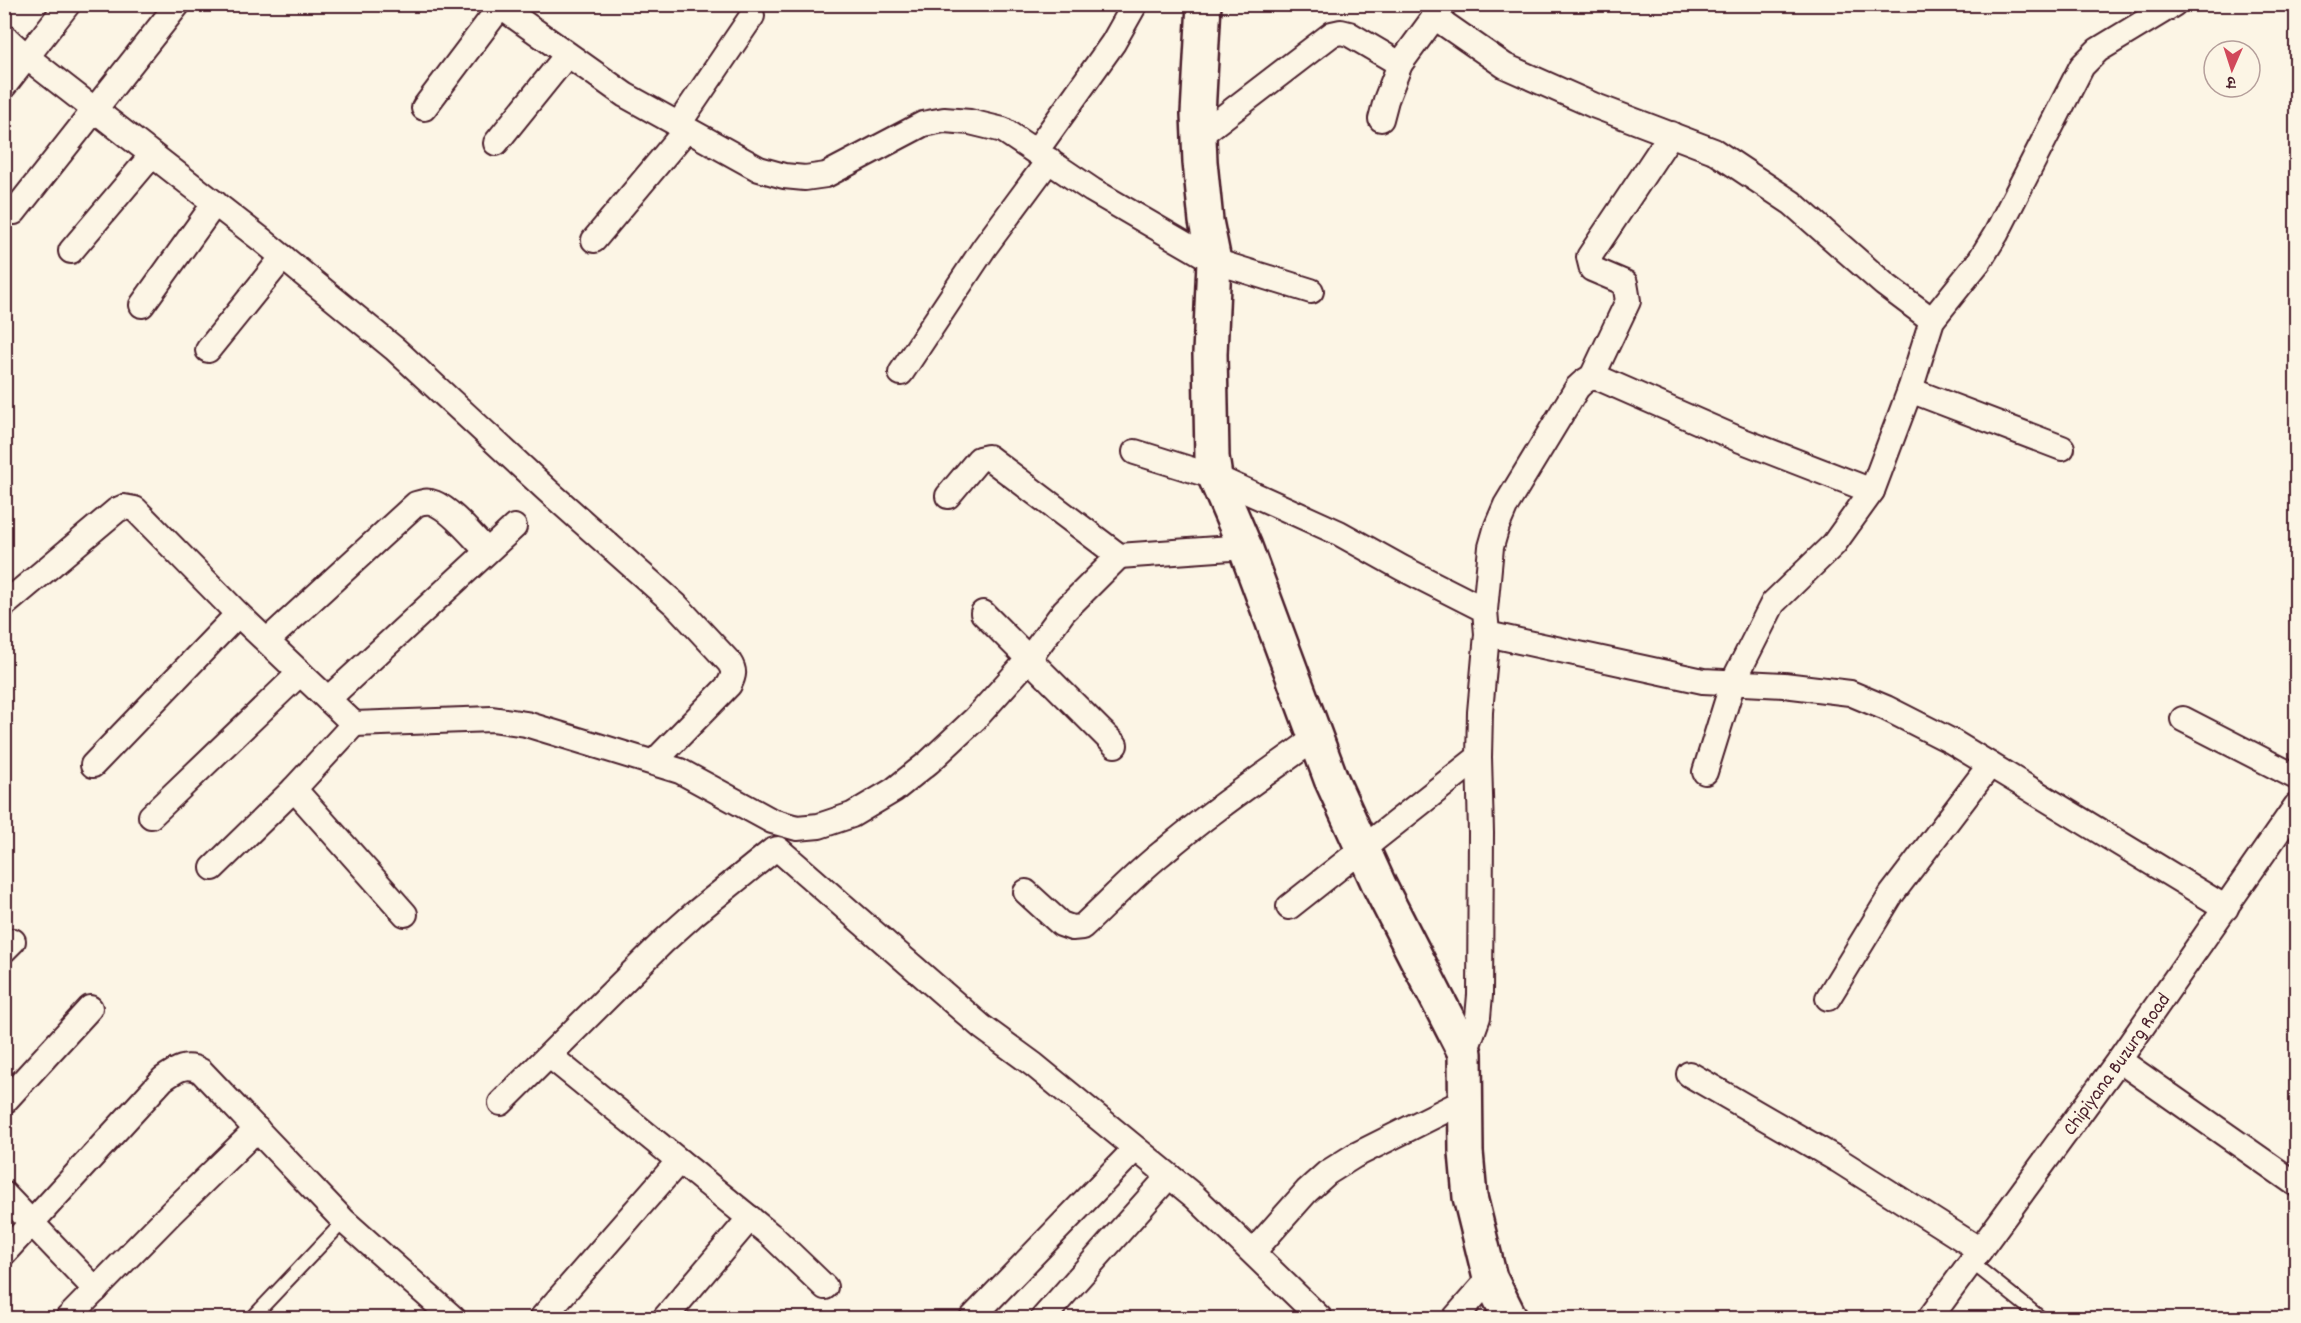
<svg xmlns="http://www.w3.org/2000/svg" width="2301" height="1323" viewBox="0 0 2301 1323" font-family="Dekko,'Playpen Sans Deva',sans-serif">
<rect width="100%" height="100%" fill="#fcf5e5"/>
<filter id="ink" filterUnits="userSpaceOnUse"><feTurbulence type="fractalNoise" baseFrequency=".0167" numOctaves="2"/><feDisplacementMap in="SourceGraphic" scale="12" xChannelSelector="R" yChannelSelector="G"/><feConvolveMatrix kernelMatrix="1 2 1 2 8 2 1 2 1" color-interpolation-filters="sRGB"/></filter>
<g filter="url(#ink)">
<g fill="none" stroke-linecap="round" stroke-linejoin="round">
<defs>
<path id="lane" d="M1971,1262L2041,1318
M252,1318L344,1221"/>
<g id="street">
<path d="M497,4L625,95L759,169L784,176L805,178L826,175L923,124L944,120L970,122L1003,130L1092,190L1214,261L1311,291"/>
<path d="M1432,4L1436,18L1505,66L1593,105L1714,151L1792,203L1884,284L1932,320"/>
<path d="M4,36L28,58L262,240L395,349L548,491L676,605L729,662C735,671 734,675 729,685L654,762"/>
<path d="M4,86L68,4"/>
<path d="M424,108L500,7"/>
<path d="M1381,119L1386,100L1400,64L1444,4"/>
<path d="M678,125L752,16"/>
<path d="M1199,136L1332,34L1341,32L1349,34L1400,64"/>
<path d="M496,143L567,55"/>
<path d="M1036,151L1113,43L1135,4"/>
<path d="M14,212L178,4"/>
<path d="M594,240L686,130"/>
<path d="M71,251L152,155"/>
<path d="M142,305L215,203"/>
<path d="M208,350L283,257"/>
<path d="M901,373L984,248L1049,160"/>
<path d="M1592,377L1628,301L1625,283L1592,269L1589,257L1671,134"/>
<path d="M1910,390L2062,448"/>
<path d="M1135,452L1215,477L1339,533L1402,568L1485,610L1487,634L1703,681L1784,685L1850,693L1886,708L1951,741L2226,908"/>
<path d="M948,496L979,459L988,457L1119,556L1245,547"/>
<path d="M4,605L117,510L124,507L135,509L238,614L354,724L492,719L526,724L680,771L772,821L797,828L819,826L852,815L894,790L929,762L975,719L1028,660L1064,611L1119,556"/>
<path d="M1485,610L1491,547L1497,526L1506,505L1577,388C1585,380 1589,376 1601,379L1738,439L1872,491"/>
<path d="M983,613L1115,745"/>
<path d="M267,641L416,504C422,502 427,500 434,503C452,510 474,538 487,551"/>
<path d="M328,699L514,527"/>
<path d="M2183,719L2296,777"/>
<path d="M93,765L238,614"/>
<path d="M1705,772L1733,682L1773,603L1834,544L1872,491L1910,390L1932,320L1980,260L1996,234L2082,66L2098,50L2174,4"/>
<path d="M294,789L405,914"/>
<path d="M151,816L300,673"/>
<path d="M213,868L294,789L354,724"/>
<path d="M1026,892L1061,924L1072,928L1082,927C1109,902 1134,875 1163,852C1211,811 1263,776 1314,739"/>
<path d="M1289,907L1479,757"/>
<path d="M4,950L13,941"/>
<path d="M1828,998L1891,895L1990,765"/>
<path d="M1465,1053L1478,1017L1480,995L1481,833L1479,757L1480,712L1487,634"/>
<path d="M550,1056L773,1237L825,1287"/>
<path d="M2119,1060L2296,1184"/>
<path d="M1689,1074L1838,1160L1980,1250"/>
<path d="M4,1102L90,1008"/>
<path d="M501,1103L664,941L694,914L772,851L778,849L982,1027L1034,1065L1195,1197L1320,1318"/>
<path d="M4,1194L96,1290"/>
<path d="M1253,1252L1307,1191L1327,1173L1354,1156L1466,1100"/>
<path d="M4,1253L163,1079C177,1069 186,1063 201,1071L344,1221L453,1318"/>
<path d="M68,1318L171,1213L257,1129"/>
<path d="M542,1318L679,1161"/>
<path d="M665,1318L750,1218"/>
<path d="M972,1318L1135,1149"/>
<path d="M1043,1318L1169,1176"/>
<path d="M1455,1318L1490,1278"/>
<path id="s1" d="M1930,1318L2119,1060L2296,806"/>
</g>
<path id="secondary" d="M1204,4L1198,114L1200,162L1206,221L1214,261L1210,354L1212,457L1215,477L1245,547L1331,779L1380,887L1465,1053L1466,1152L1470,1197L1490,1278L1510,1318"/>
</defs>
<use href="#lane" stroke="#4a1f2b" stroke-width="16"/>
<use href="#street" stroke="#4a1f2b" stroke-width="28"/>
<use href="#secondary" stroke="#4a1f2b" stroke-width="38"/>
<use href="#lane" stroke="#fcf5e5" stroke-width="12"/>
<use href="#street" stroke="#fcf5e5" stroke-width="24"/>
<use href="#secondary" stroke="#fcf5e5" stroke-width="33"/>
</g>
</g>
<g text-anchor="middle" stroke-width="5" stroke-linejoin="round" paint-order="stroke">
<g font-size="20" fill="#4a1f2b" stroke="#fcf5e5">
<text dy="7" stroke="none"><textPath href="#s1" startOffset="315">Chipiyana Buzurg Road</textPath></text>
</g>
</g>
<rect width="2301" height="1323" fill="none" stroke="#fcf5e5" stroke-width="24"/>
<rect x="12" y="12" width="2277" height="1299" fill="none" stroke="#4a1f2b" stroke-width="2" filter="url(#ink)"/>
<g transform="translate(2232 69) rotate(183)"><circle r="28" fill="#fcf5e5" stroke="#b59f9b" stroke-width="1.5"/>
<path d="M0-4.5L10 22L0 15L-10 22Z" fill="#d1495b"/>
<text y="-9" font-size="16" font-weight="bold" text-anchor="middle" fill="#4a1f2b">उ</text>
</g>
</svg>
